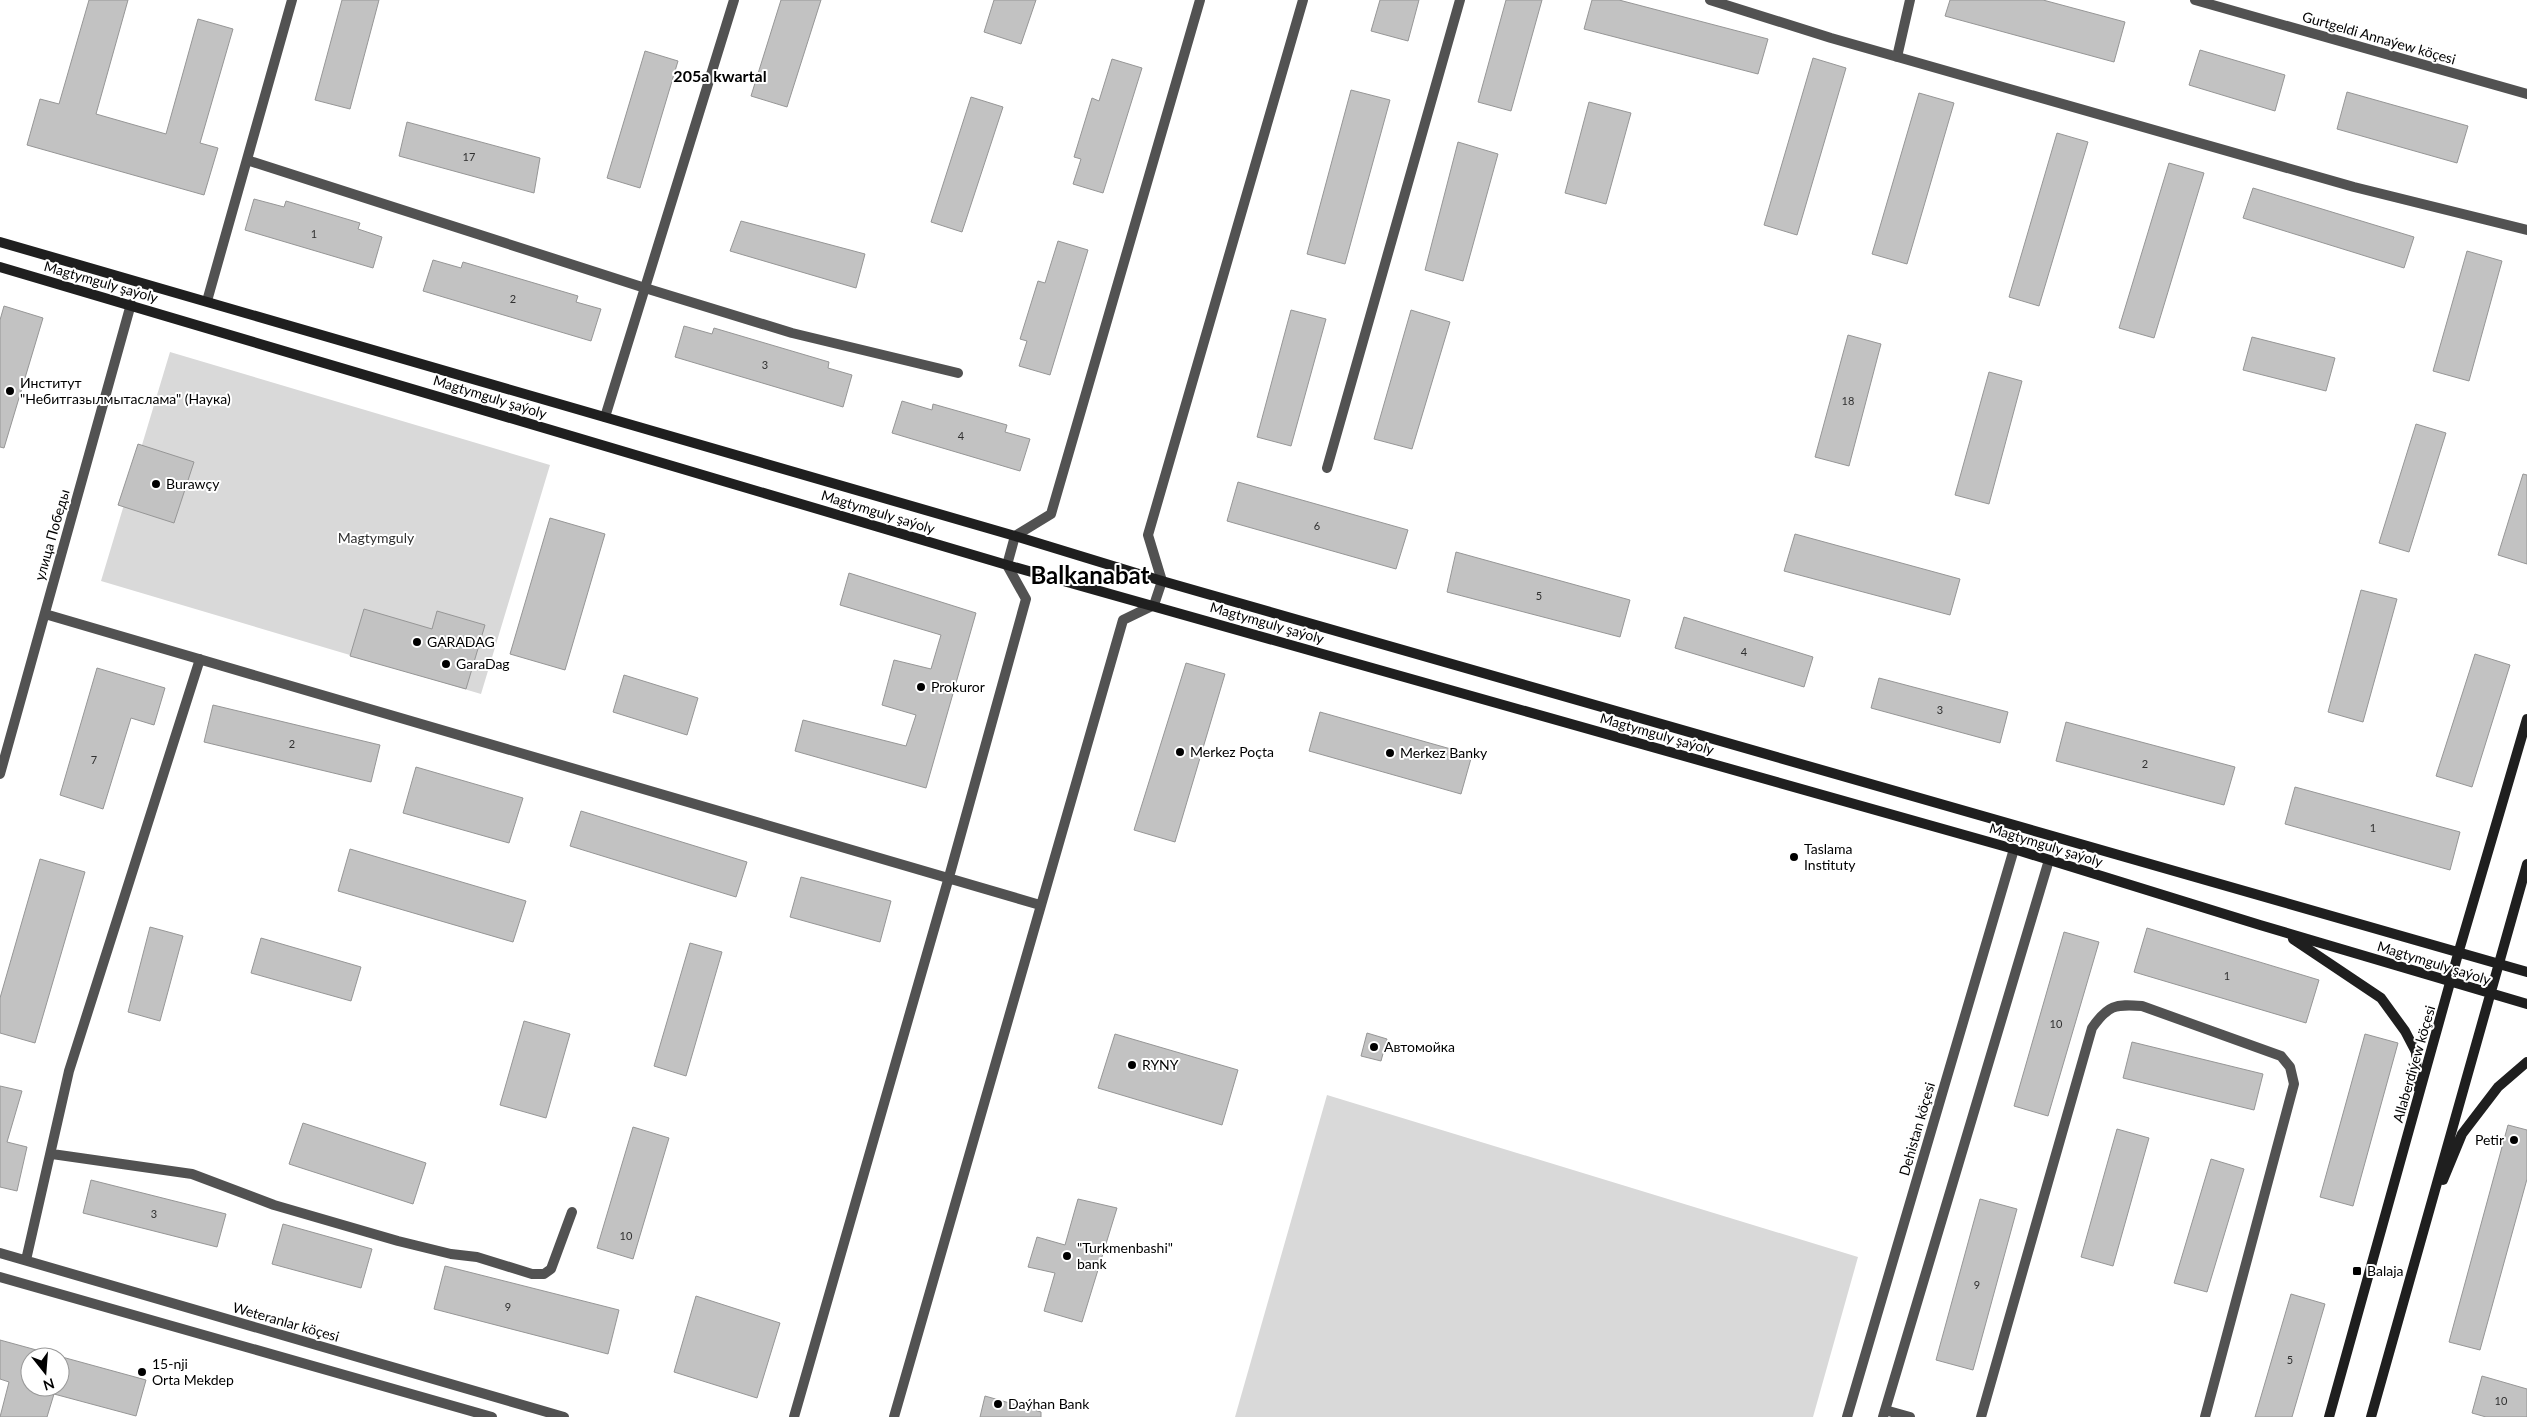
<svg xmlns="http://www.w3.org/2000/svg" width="2527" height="1417" viewBox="0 0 2527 1417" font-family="Lato,sans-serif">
<rect width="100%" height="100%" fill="#fff"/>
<path fill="#d9d9d9" d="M170,352L550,465L481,694L101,581Z
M1327,1095L1858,1257L1813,1417H1235Z"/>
<path fill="#c2c2c2" stroke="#969696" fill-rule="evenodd" d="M89,0H128L96,114L166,134L198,19L233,29L200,143L218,148L204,195L27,145L40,99L59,104Z
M342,0H379L350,109L315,100Z
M781,0H821L787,107L751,96Z
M994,0H1036L1021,44L984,32Z
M1380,0H1419L1408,41L1371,31Z
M1506,0H1542L1511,111L1478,102Z
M1592,0H1619L1768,39L1758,74L1584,29Z
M1950,0H2043L2125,22L2114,62L1945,16Z
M2200,50L2285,75L2275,111L2189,85Z
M645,51L678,61L640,188L607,178Z
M1813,58L1846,68L1797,235L1764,225Z
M1112,59L1142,68L1103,193L1073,184L1081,159L1074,157L1092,98L1099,101Z
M1351,90L1390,100L1345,264L1307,254Z
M2347,92L2468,126L2457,163L2337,129Z
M1919,93L1954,103L1907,264L1872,254Z
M971,97L1003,107L962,232L931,222Z
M1589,102L1631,113L1606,204L1565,193Z
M407,122L540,158L534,193L399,156Z
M2057,133L2088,142L2039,306L2009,297Z
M1458,142L1498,154L1463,281L1425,270Z
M2169,163L2204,173L2154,338L2119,328Z
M2253,188L2414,237L2404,268L2243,218Z
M254,199L284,207L286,201L360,223L358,229L382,237L373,268L245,230Z
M741,221L865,254L856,288L730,251Z
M1058,241L1088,250L1050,375L1019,366L1027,341L1020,339L1038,281L1045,283Z
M2467,251L2502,261L2469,381L2433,371Z
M433,260L461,268L463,262L578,296L576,302L601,309L591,341L423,291Z
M4,306L43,318L4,448L0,447V320Z
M1291,310L1326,319L1291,446L1257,437Z
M1411,310L1450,322L1412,449L1374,439Z
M684,326L712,334L714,328L829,362L828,368L852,375L843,407L675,357Z
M1848,335L1881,344L1849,466L1815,457Z
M2252,337L2335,358L2326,391L2243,370Z
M1989,372L2022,381L1989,504L1955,495Z
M902,401L932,410L933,404L1007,425L1005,432L1030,439L1020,471L892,433Z
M2416,424L2446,433L2409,552L2379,543Z
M138,444L194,462L174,523L118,505Z
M2523,474L2527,475V564L2498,555Z
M1238,482L1408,530L1396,569L1227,521Z
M550,518L605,534L565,670L510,654Z
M1795,534L1960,579L1950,615L1784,571Z
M1456,552L1630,600L1620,637L1447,592Z
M849,573L976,613L926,788L795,751L803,720L906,746L916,715L882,705L894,660L931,669L941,635L840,605Z
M2361,590L2397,599L2363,722L2328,712Z
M364,609L432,629L437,611L485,625L466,689L350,656Z
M1684,617L1813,657L1804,687L1675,648Z
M2475,654L2510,665L2472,787L2436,776Z
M1186,663L1225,674L1175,842L1134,830Z
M97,668L165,688L154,725L131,718L103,809L60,795Z
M624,675L698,698L687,735L613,712Z
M1879,678L2008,712L2000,743L1871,708Z
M213,705L380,745L371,782L204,742Z
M1320,712L1472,755L1461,794L1309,751Z
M2066,722L2235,767L2224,805L2056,761Z
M416,767L523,798L509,843L403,813Z
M2295,787L2460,832L2450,870L2285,824Z
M581,811L747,862L736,897L570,846Z
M350,849L526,901L513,942L338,891Z
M40,859L85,872L35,1043L0,1033V998Z
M801,877L891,901L880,942L790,917Z
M150,927L183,936L160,1021L128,1012Z
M2147,928L2319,980L2306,1023L2134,972Z
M2064,932L2099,942L2048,1116L2014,1106Z
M261,938L361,967L351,1001L251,973Z
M690,943L722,952L686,1076L654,1066Z
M524,1021L570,1034L546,1118L500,1105Z
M1367,1033L1387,1039L1381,1061L1361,1056Z
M1115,1034L1238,1070L1222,1125L1098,1088Z
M2365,1034L2398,1043L2353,1206L2320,1197Z
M2132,1042L2263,1074L2254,1110L2123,1078Z
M0,1086L22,1091L7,1142L27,1147L17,1191L0,1187Z
M303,1123L426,1163L413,1204L289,1164Z
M2508,1125L2527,1130V1179L2480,1350L2449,1342Z
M633,1127L669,1138L633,1259L597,1248Z
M2117,1129L2149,1138L2113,1266L2081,1257Z
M2211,1159L2244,1169L2207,1292L2174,1283Z
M91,1180L226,1214L217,1247L83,1213Z
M1078,1199L1117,1208L1082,1322L1044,1311L1055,1273L1028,1267L1037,1237L1065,1245Z
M1980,1199L2017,1209L1973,1370L1936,1360Z
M283,1224L372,1249L361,1288L272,1264Z
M445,1266L619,1310L608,1354L434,1309Z
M2291,1294L2325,1304L2292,1417H2255Z
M696,1296L780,1323L757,1398L674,1372Z
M0,1340L146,1380L136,1416L54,1394L47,1417H0L9,1382L0,1379ZM30,1357H60V1387H30Z
M2482,1376L2527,1389V1417H2486L2472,1413Z
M985,1396L1041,1412V1417H980Z"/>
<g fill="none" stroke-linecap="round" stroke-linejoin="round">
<path stroke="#525252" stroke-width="10" d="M1710,0L1831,38L2354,187L2527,230
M1897,57L1910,0
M247,160L645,288L792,333L958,373
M207,301L292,0
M605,417L734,0
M1327,468L1460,0"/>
<path stroke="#525252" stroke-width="10" d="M2195,0L2527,94
M45,614L1040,905
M0,774L131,304
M52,1154L192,1174L274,1205L398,1241L451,1254L477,1257L532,1274H544L551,1269L572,1212
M0,1253L564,1417
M26,1260L69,1071L200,659
M0,1277L492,1417
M1885,1410L1910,1417
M794,1417L949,877L1026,599L1007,565L1015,536L1051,514L1200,0
M894,1417L1123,620L1154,605L1162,581L1148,535L1303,0
M1847,1417L2014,849
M1883,1417L2049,860
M1981,1417L2092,1028C2108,1005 2115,1004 2142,1006L2281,1056L2290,1067L2294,1084L2205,1417"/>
<path stroke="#1f1f1f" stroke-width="10" d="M0,242L1015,536L1162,581L2527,972
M0,267L1007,565L2014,849L2260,925L2527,1004
M2293,939L2381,998L2405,1031L2416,1052L2417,1087
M2443,1180L2462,1134L2498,1087L2527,1062
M2329,1417L2458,954L2527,719
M2371,1417L2527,864"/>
</g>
<g fill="#000" stroke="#fff" stroke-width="2">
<circle cx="10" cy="391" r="5"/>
<circle cx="156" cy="484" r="5"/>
<circle cx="417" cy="642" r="5"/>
<circle cx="446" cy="664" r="5"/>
<circle cx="921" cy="687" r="5"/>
<circle cx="1180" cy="752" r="5"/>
<circle cx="1390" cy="753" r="5"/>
<circle cx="1794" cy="857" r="5"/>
<circle cx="1374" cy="1047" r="5"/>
<circle cx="1132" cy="1065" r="5"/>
<circle cx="2514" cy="1140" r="5"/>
<circle cx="1067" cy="1256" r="5"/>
<rect x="2352" y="1266" width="10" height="10" rx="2.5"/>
<circle cx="142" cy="1372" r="5"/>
<circle cx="998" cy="1404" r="5"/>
</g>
<g text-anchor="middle" stroke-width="4" stroke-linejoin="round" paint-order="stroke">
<g font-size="11" fill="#303030">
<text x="469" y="161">17</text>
<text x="314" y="238">1</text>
<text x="513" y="303">2</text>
<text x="765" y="369">3</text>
<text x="1848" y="405">18</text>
<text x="961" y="440">4</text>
<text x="1317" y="530">6</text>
<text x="1539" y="600">5</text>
<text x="1744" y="656">4</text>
<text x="1940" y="714">3</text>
<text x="292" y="748">2</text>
<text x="94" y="764">7</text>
<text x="2145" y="768">2</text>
<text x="2373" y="832">1</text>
<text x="2227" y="980">1</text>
<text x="2056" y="1028">10</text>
<text x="154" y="1218">3</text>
<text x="626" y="1240">10</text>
<text x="1977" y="1289">9</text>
<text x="508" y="1311">9</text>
<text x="2290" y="1364">5</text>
<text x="2501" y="1405">10</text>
</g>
<g font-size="14" fill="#000" stroke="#fff">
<text transform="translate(2379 38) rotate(16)" y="5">Gurtgeldi Annaýew köçesi</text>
<text transform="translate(101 282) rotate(16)" y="5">Magtymguly şaýoly</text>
<text transform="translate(490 397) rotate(17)" y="5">Magtymguly şaýoly</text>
<text transform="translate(878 512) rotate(17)" y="5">Magtymguly şaýoly</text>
<text transform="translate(52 535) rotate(-74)" y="5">улица Победы</text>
<text transform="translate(1267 623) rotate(16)" y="5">Magtymguly şaýoly</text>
<text transform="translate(1657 734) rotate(16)" y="5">Magtymguly şaýoly</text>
<text transform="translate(2046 845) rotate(17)" y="5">Magtymguly şaýoly</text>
<text transform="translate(2434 963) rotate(17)" y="5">Magtymguly şaýoly</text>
<text transform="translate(2414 1064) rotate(-74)" y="5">Allaberdiýew köçesi</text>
<text transform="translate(1917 1129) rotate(-74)" y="5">Dehistan köçesi</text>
<text transform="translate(286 1322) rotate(16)" y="5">Weteranlar köçesi</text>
</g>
<g font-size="14" fill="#000" stroke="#fff" text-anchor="start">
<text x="20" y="388">Институт<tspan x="20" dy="16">"Небитгазылмытаслама" (Наука)</tspan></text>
<text x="166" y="489">Burawçy</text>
<text x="427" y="647">GARADAG</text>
<text x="456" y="669">GaraDag</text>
<text x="931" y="692">Prokuror</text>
<text x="1190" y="757">Merkez Poçta</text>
<text x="1400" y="758">Merkez Banky</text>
<text x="1804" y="854">Taslama<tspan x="1804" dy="16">Instituty</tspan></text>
<text x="1384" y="1052">Автомойка</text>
<text x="1142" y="1070">RYNY</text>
<text x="2504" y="1145" text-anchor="end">Petir</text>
<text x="1077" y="1253">"Turkmenbashi"<tspan x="1077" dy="16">bank</tspan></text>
<text x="2367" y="1276">Balaja</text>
<text x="152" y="1369">15-nji<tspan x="152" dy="16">Orta Mekdep</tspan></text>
<text x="1008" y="1409">Daýhan Bank</text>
</g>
<g font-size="14" fill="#303030" stroke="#fff">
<text x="376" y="543">Magtymguly</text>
</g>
<g font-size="16" font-weight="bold" fill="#000" stroke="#fff">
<text x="720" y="82">205a kwartal</text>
</g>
<g font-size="24" font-weight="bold" fill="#000" stroke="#fff">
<text x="1090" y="584">Balkanabat</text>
</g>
</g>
<g transform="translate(45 1372) rotate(163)"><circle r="24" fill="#ffffff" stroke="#999999"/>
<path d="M0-4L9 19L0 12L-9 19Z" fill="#000000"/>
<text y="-8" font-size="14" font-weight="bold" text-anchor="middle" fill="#000000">N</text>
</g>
</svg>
